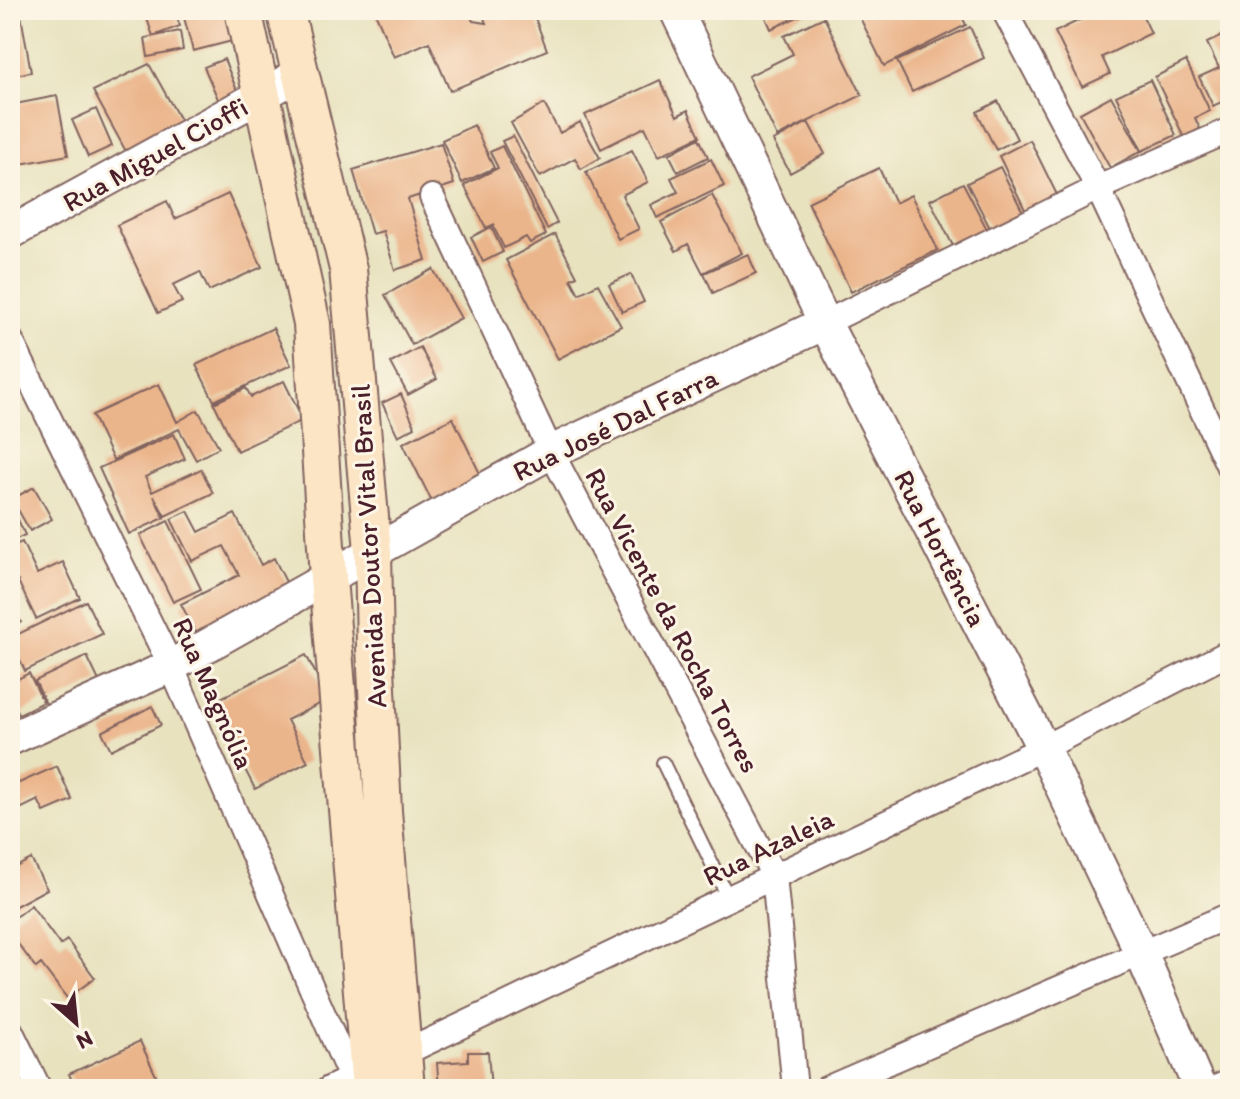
<svg xmlns="http://www.w3.org/2000/svg" width="1240" height="1099" viewBox="0 0 1240 1099" font-family="Itim,sans-serif">
<rect width="100%" height="100%" fill="#fcf5e5"/>
<filter id="ink" filterUnits="userSpaceOnUse"><feTurbulence type="fractalNoise" baseFrequency=".0125" numOctaves="2"/><feDisplacementMap in="SourceGraphic" scale="16" xChannelSelector="R" yChannelSelector="G"/><feConvolveMatrix kernelMatrix="1 2 1 2 8 2 1 2 1" color-interpolation-filters="sRGB"/></filter>
<filter id="wash" filterUnits="userSpaceOnUse"><feTurbulence type="fractalNoise" baseFrequency=".006" numOctaves="4" result="noise"/><feDisplacementMap in="SourceGraphic" scale="32" xChannelSelector="R" yChannelSelector="G"/><feGaussianBlur stdDeviation="1.8" result="paint"/><feColorMatrix in="noise" values="0 0 0 0 0 0 0 0 0 0 0 0 0 0 0 0 0 1.4 0 .05"/><feComposite in="paint" operator="in"/></filter>
<g filter="url(#wash)">
<rect width="100%" height="100%" fill="#e8e2bf"/>
<g id="blocks">
<path fill="#ebb58c" d="M10,10H20L31,72L10,76Z
M144,10H174L180,26L153,36Z
M182,10H237L244,38L193,51Z
M374,10H467L473,21L486,23L481,10H532L547,50L450,91L429,42L394,57Z
M770,10H813L771,29L764,13Z
M861,10H959L966,25L884,66L857,12Z
M1100,10H1140L1151,33L1102,57L1110,74L1082,87L1055,32Z
M824,17L862,95L777,137L748,76L793,54L784,36Z
M970,27L984,58L912,92L897,61Z
M180,31L183,50L148,57L145,38Z
M1230,32V91L1222,77L1230,98L1213,106L1199,77L1219,68L1207,43Z
M224,59L243,105L224,113L204,67Z
M1186,61L1210,111L1195,118L1200,129L1184,137L1155,77Z
M149,64L184,127L129,157L93,91Z
M660,80L677,116L688,110L700,136L659,156L645,127L601,149L585,115Z
M1150,80L1176,135L1142,151L1116,96Z
M57,96L68,155L10,166V105Z
M1111,96L1141,151L1110,168L1080,113Z
M998,101L1017,139L996,150L977,112Z
M544,104L560,133L580,122L600,158L581,169L575,158L540,177L511,123Z
M96,109L112,146L88,157L72,120Z
M808,122L825,154L790,173L773,141Z
M474,125L494,168L462,183L442,140Z
M513,136L557,223L547,229L502,141Z
M699,138L708,157L678,172L669,154Z
M1030,140L1062,205L1030,220L999,156Z
M441,143L454,184L408,199L426,260L395,270L383,231L372,234L353,170Z
M502,146L546,235L530,243L526,237L504,248L493,226L495,224L486,228L464,185L498,168L490,152Z
M632,150L648,182L622,195L639,229L618,239L586,172Z
M711,159L724,186L657,218L651,205L678,192L671,178Z
M1000,167L1028,222L995,238L967,183Z
M879,168L895,203L911,195L938,250L851,292L808,202Z
M963,183L991,237L957,254L930,200Z
M228,194L262,267L209,291L200,272L173,285L182,302L158,313L117,225L167,201L175,219Z
M712,195L742,253L703,273L688,244L676,251L661,222Z
M491,227L503,252L483,262L471,237Z
M555,234L577,276L571,279L579,294L598,284L621,326L558,359L506,260Z
M748,254L756,273L713,293L704,273Z
M433,269L461,318L412,345L385,295Z
M631,274L644,302L622,312L609,284Z
M273,328L291,365L214,401L196,365Z
M420,347L437,379L408,395L391,363Z
M284,381L303,420L237,451L214,403L246,388L251,397Z
M159,384L177,422L198,410L219,447L196,460L179,429L113,460L92,415Z
M401,394L415,427L398,436L382,403Z
M453,418L485,484L435,508L403,443Z
M174,434L185,459L145,477L152,492L201,469L213,493L165,516L154,496L164,518L129,534L99,468Z
M10,449L19,469L10,473Z
M34,487L52,519L30,531L12,499Z
M10,502L25,535L10,542Z
M188,511L199,532L235,514L261,565L274,558L289,588L196,633L181,604L239,575L224,546L192,561L171,519Z
M168,521L201,589L173,602L140,535Z
M22,542L37,574L63,562L80,598L36,619L18,581L10,585V547Z
M10,600L21,622L10,628Z
M86,601L102,634L25,671L10,638Z
M306,655L329,699L287,720L308,762L255,789L211,703Z
M87,656L99,681L47,706L35,681Z
M29,673L43,702L19,714L10,697V683Z
M152,706L161,725L111,750L102,732Z
M57,766L72,800L44,812L38,800L16,811L10,798V787Z
M31,859L47,889L10,909V870Z
M31,905L60,945L67,940L95,978L67,998L41,964L36,968L10,933V921Z
M140,1041L157,1078L140,1086L141,1089H126L138,1081L121,1089H76L69,1074Z
M10,1047L32,1089H10Z
M468,1052H488L491,1089H439L437,1063L468,1061Z"/>
</g>
</g>
<g filter="url(#ink)">
<use href="#blocks" fill-opacity="0" stroke="#81635f" stroke-width="2"/>
<g fill="none" stroke-linecap="round" stroke-linejoin="round">
<defs>
<path id="service" d="M663,763L729,899"/>
<path id="minor" d="M1004,10L1098,188L1230,469
M432,197L551,452L774,876L795,1089
M825,323L1098,188L1230,130
M10,339L171,666L351,1078
M10,1030L39,1089
M329,1089L1043,748L1230,652
M826,1089L1230,915
M1213,1089L1230,1082"/>
<path id="tertiary" d="M676,10L825,323L1043,748L1142,955L1200,1089
M10,233L300,74
M10,739L171,666L551,452L825,323"/>
<path id="secondary" d="M243,10L312,324L328,578L370,1089
M285,10L348,269L373,551L375,648L383,811L406,1089"/>
</defs>
<use href="#service" stroke="#81635f" stroke-width="16"/>
<use href="#minor" stroke="#81635f" stroke-width="28"/>
<use href="#tertiary" stroke="#81635f" stroke-width="36"/>
<use href="#secondary" stroke="#81635f" stroke-width="40"/>
<use href="#service" stroke="#fff" stroke-width="12"/>
<use href="#minor" stroke="#fff" stroke-width="24"/>
<use href="#tertiary" stroke="#fff" stroke-width="32"/>
<use href="#secondary" stroke="#fce5c4" stroke-width="36"/>
</g>
</g>
<g text-anchor="middle" stroke-width="6" stroke-linejoin="round" paint-order="stroke">
<g font-size="28" fill="#4a1f2b" stroke="#fcf5e5">
<text transform="translate(155 154) rotate(-29)" y="10">Rua Miguel Cioffi</text>
<text transform="translate(615 424) rotate(-26)" y="10">Rua José Dal Farra</text>
<text transform="translate(368 546) rotate(-93)" y="10">Avenida Doutor Vital Brasil</text>
<text transform="translate(941 548) rotate(63)" y="10">Rua Hortência</text>
<text transform="translate(673 620) rotate(62)" y="10">Rua Vicente da Rocha Torres</text>
<text transform="translate(214 693) rotate(66)" y="10">Rua Magnólia</text>
<text transform="translate(768 847) rotate(-26)" y="10">Rua Azaleia</text>
</g>
</g>
<rect width="1240" height="1099" fill="none" stroke="#fcf5e5" stroke-width="40"/>
<g transform="translate(76 1023) rotate(153)" stroke="#fcf5e5" stroke-width="6" paint-order="stroke">
<path d="M0-6L14 30L0 20L-14 30Z" fill="#4a1f2b"/>
<text y="-12" font-size="22" font-weight="bold" text-anchor="middle" fill="#4a1f2b">N</text>
</g>
</svg>
